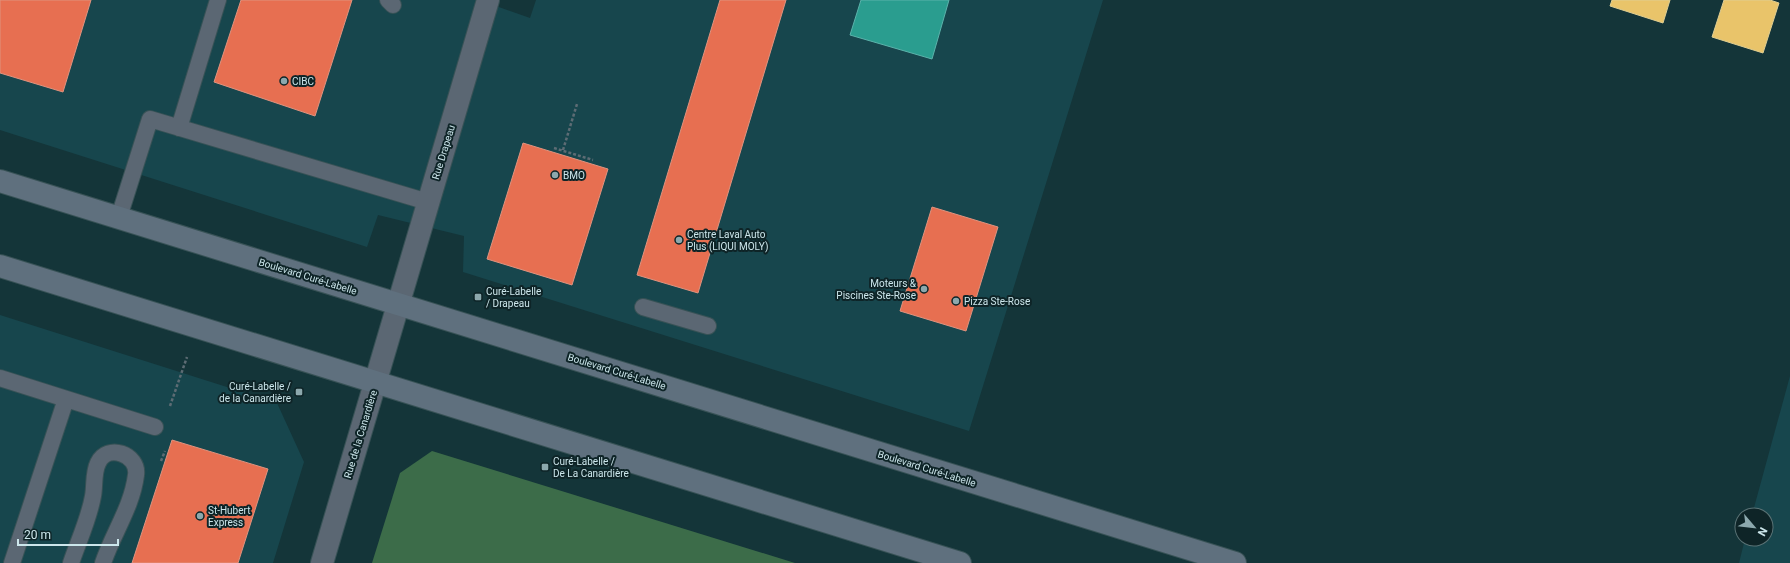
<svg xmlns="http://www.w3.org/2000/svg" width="1790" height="563" viewBox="0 0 1790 563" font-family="Roboto,sans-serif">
<rect width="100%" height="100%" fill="#143539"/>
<path fill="#17464d" d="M0,0H479L530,18L536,0H1103L969,431L463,272L464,236L378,215L367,247L0,130Z
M0,315L277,403L304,462L273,563H0Z
M1790,376V563H1739L1745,539H1766V515H1752Z"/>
<path fill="#3c6c49" d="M432,451L795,563H372L400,473Z"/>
<path fill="#e9c46a" stroke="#e0ce91" d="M1612,0H1670L1663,23L1610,6Z
M1724,0H1770L1779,3L1763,53L1712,37Z"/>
<path fill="#e76f51" stroke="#df937f" d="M0,0H91L63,92L0,73Z
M241,0H352L315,116L214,82Z
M720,0H786L698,293L637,275Z
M523,143L608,169L572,285L487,259Z
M932,207L998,227L966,331L900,311Z
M172,440L268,469L238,563H132Z"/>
<path fill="#2a9d8f" stroke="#5bb3ab" d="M861,0H949L932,59L850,35Z"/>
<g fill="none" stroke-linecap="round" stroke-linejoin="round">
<defs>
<path id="lane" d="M388,0L393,5
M179,128L218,0
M119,217L150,119L428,202
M643,307L708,326
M0,378L155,427
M12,563L66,399
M71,563C78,542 89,519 93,496C95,486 93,473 98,463C107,443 139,454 136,475C132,507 113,533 103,563"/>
<path id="street" d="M322,563L488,0"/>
<path id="primary" d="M0,181L1235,563
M0,266L960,563"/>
</defs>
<use href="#lane" stroke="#385256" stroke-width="18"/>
<use href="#street" stroke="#385256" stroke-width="24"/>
<use href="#primary" stroke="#385256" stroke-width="24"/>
<path stroke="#5d6c74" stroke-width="2.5" stroke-dasharray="3 2" stroke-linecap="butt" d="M554,148L593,160
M563,150L577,104
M170,406L187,357
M161,461L165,451"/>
<use href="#lane" stroke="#5b6773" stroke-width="16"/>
<use href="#street" stroke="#5b6773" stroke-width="22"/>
<use href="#primary" stroke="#5f707e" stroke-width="22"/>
</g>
<g fill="#8ca8ad" stroke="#0e2427" stroke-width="1.5">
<circle cx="284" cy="81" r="4"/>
<circle cx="555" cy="175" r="4"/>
<circle cx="679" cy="240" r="4"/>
<circle cx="924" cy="289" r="4"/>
<rect x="474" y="293" width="8" height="8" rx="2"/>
<circle cx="956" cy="301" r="4"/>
<rect x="295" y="388" width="8" height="8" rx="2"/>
<rect x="541" y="463" width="8" height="8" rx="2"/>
<circle cx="200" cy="516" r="4"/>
</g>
<g text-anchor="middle" stroke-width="4" stroke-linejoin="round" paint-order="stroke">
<g font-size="10" fill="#cce6eb" stroke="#0e2427" text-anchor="start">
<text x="292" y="85">CIBC</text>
<text x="563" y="179">BMO</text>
<text x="687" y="238">Centre Laval Auto<tspan x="687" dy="12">Plus (LIQUI MOLY)</tspan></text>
<text x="916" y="287" text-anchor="end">Moteurs &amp;<tspan x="916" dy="12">Piscines Ste-Rose</tspan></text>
<text x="486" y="295">Curé-Labelle<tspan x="486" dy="12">/ Drapeau</tspan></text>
<text x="964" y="305">Pizza Ste-Rose</text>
<text x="291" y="390" text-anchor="end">Curé-Labelle /<tspan x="291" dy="12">de la Canardière</tspan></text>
<text x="553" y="465">Curé-Labelle /<tspan x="553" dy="12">De La Canardière</tspan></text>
<text x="208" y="514">St-Hubert<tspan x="208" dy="12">Express</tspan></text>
</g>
<g font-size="10" fill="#cce6eb" stroke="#0e2427">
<text transform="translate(443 152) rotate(-73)" y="4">Rue Drapeau</text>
<text transform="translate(308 276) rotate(17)" y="4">Boulevard Curé-Labelle</text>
<text transform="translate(617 371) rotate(17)" y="4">Boulevard Curé-Labelle</text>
<text transform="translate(360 434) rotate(-73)" y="4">Rue de la Canardière</text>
<text transform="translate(927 468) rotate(17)" y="4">Boulevard Curé-Labelle</text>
</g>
</g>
<g transform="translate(1754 527) rotate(118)"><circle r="19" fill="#0e2427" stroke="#5a7275"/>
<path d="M0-3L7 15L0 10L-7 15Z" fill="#8ca8ad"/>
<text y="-6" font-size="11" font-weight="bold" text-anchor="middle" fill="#cce6eb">N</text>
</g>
<path d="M18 539v6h100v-6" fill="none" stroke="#cce6eb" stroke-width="2"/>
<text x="24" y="539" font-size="12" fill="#cce6eb" stroke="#0e2427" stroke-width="3" paint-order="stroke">20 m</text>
</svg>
